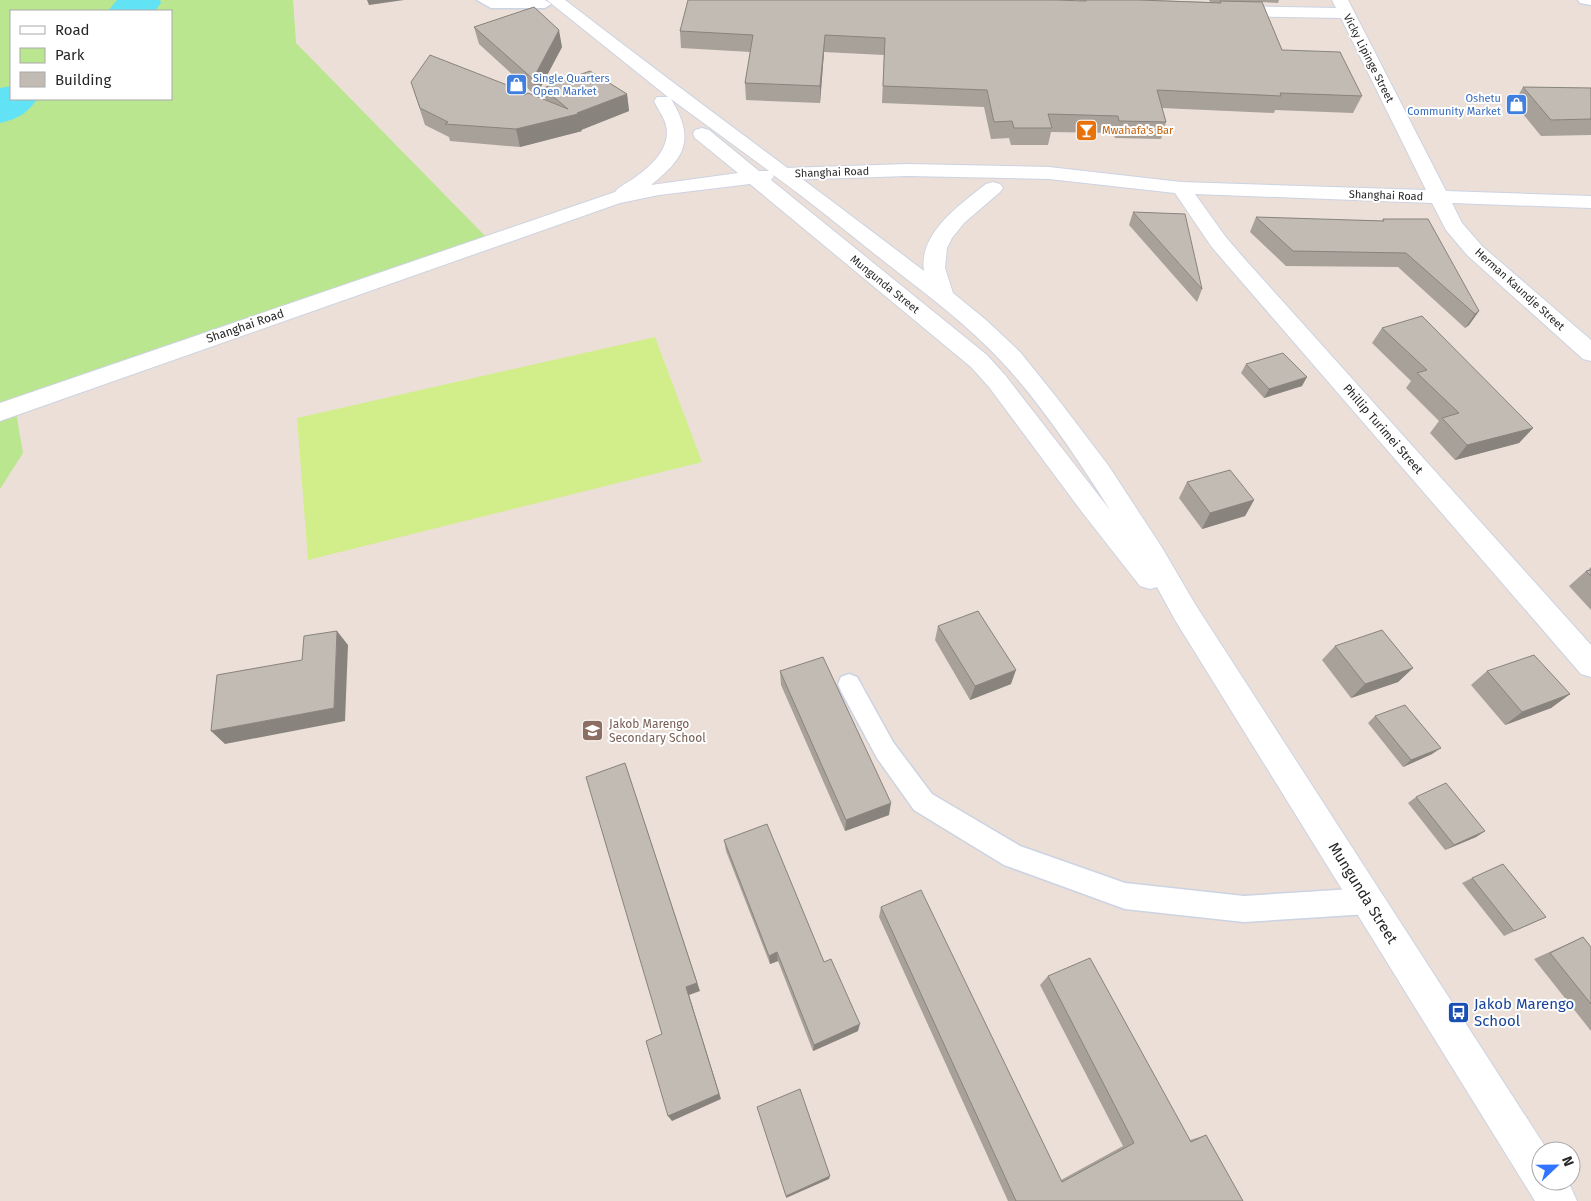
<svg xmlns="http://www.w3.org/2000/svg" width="1591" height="1201" viewBox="0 0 1591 1201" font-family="'Fira Sans',sans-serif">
<rect width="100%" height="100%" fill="#ebdfd7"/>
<path fill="#b9e68f" d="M0,0H135L124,11H11V99L0,107Z
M139,0H293L296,43L491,242L15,407L23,453L0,489V109L14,99H171V11H129L140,3Z"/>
<path fill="#d2ee8a" d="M655,337L702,462L308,560L297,418Z"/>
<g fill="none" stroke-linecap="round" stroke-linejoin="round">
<path fill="#62e3f5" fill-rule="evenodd" d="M117,0H160L161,3L155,11H108Z
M11,86V99H37C27,114 17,119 0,123V88Z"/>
<defs>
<path id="service" d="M477,0H545L551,4L545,8H491Z
M1578,0H1591V5L1580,3Z
M849,674L857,677L893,742L932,794L1020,846L1125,883L1244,896L1368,888L1377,892L1381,901L1377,910L1368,914L1244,922L1125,909L1004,865L914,810L877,758L841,691L838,684L841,677Z"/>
<path id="minor" d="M1332,0H1348L1446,191L1591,196V208L1452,203L1462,223L1482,246L1591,340V361L1583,359L1467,255L1446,230L1432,203L1195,194L1225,236L1242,256L1591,645V677L1581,674L1228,266L1211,246L1175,193L1049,179L908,176L785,180L778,178L775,174L778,170L785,168L908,164L1049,167L1181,182L1426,190L1341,18L1229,16L1223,14L1221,11L1223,8L1229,6L1336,8Z"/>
<path id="tertiary" d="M547,0H565C684,92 805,180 924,271C918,233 961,204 986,184L993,182L1000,184L1003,188L1000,192L964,223L952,238L947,248L945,268L953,293L986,320L1020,352L1057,398L1108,465L1161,546L1195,604L1548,1151H1541V1181H1568L1577,1201H1535L1175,620L1157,587L1150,589L1140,586L1082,512L989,387L971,367L750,184L659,195L620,203L0,421V403L615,192C620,185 630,182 637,176C654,164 673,145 665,122C662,114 657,108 654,101L657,97H668ZM671,99L769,171H759L709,130L702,128L695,130L693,134L695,138L738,173L651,185C686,157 695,139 671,99ZM772,174C811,202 848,233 885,262C926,294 968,325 1003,363C1042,405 1079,461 1110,510L1005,375L987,355L771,180L774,176Z"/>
</defs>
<use href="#service" stroke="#ccd3e2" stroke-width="3"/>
<use href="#minor" stroke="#ccd3e2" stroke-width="2"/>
<use href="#tertiary" stroke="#ccd3e2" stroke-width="2"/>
<use href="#service" fill="#fff" fill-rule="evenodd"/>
<use href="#minor" fill="#fff" fill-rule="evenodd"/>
<use href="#tertiary" fill="#fff" fill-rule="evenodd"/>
</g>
<path fill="#a7a19a" d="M1079,0H1147L1210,2L1209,0H1279L1278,3L1262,2L1282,50L1362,96L1353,113L1275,110L1274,113L1162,108L1166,122L1161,139L1115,138L1113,133L1051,132L1048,145H1011L1009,138L991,139L984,107L882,103L884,55L824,52L820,103L746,100L745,83L751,52L681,48L680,31L1079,1Z
M474,27L562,47L536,96L479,44Z
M411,82L525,92L526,94L546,101L543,88L627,94L629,111L581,130L582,131L520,147L450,141L449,137L425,125Z
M1523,87L1591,88V135L1541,136L1514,103Z
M1133,212L1202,289L1197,302L1129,225Z
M1256,217L1382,221L1383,219L1479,311L1469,325L1465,328L1398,267L1286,266L1250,232Z
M1382,328L1533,428L1519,443L1455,460L1430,433L1439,421L1406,388L1411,381L1372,343Z
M1246,364L1302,386L1264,398L1241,373Z
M1187,482L1254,500L1245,516L1202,529L1179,498Z
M1591,567V610L1569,586L1586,571L1589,570H1588Z
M938,626L1011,684L970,700L935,640Z
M1335,646L1413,668L1398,682L1351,698L1322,660Z
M780,671L889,815L845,831L781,685Z
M1487,671L1570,694L1551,708L1505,725L1471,685Z
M1375,716L1432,754L1403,767L1368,723Z
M1416,797L1485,831L1476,837L1445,850L1408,803Z
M724,840L824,962L858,1031L813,1051L778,961L770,964L726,851Z
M1472,878L1546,917L1504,936L1462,883Z
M881,907L1061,1180L1123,1146L1040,985L1048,976L1190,1140L1206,1135L1243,1201H1008L879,917Z
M1583,937L1591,947V1031L1534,959Z"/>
<path fill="#88837d" d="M367,0H404L369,5Z
M559,30L562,47L536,96L533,79Z
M825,35L824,52L820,103V86Z
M627,94L629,111L581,130L582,131L520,147L516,129L577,113Z
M1479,311L1469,325L1465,328L1475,314Z
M1307,377L1302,386L1264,398L1269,389Z
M1533,428L1519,443L1455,460L1467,445Z
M1254,500L1245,516L1202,529L1210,513Z
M337,631L348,645L345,721L225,744L211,731L334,708Z
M1413,668L1398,682L1351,698L1365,684Z
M1016,670L1011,684L970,700L975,686Z
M1570,694L1551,708L1505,725L1522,712Z
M1441,748L1432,754L1403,767L1411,760Z
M625,763L700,991L689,995L721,1099L672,1121L668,1116L686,987Z
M891,803L889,815L845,831L846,820Z
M1485,831L1476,837L1445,850L1454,845Z
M777,952L778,961L770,964L769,956Z
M860,1024L858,1031L813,1051L814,1045Z
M830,1176L829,1179L786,1198V1196Z"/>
<path fill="#c2bbb3" stroke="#88837d" d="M688,0H1055L1086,1V0H1139L1221,3L1220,1L1262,2L1282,50L1340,52L1362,96L1280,93L1281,96L1157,90L1166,122L1119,121L1118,116L1048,114L1052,128H1014L1012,121L994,122L987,90L883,86L885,38L825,35L820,86L745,83L753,35L680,31Z
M534,7L559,30L533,79L474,27Z
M430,55L525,92L524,95L528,93L568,109L543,88L590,71L627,94L577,113L578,114L516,129L445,124L448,122L420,108L411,82Z
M1523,87L1591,88V119L1551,120Z
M1133,212L1185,214L1202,289Z
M1256,217L1384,221L1383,219H1428L1479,311L1475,314L1406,253L1293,251Z
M1422,316L1533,428L1467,445L1442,418L1459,413L1417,373L1427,370L1382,328Z
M1283,353L1307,377L1269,389L1246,364Z
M1230,470L1254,500L1210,513L1187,482Z
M1591,570V576L1586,571Z
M978,611L1016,670L975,686L938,626Z
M1382,630L1413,668L1365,684L1335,646Z
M337,631L334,708L211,731L217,675L302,660L304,636Z
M1534,655L1570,694L1522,712L1487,671Z
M823,657L891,803L846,820L780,671Z
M1405,705L1441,748L1411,760L1375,716Z
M625,763L697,983L686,987L719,1094L668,1116L646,1041L662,1034L586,777Z
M1446,783L1485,831L1454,845L1416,797Z
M767,824L824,962L831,959L860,1024L814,1045L777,952L769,956L724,840Z
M1503,864L1546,917L1514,931L1472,878Z
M921,890L1062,1182L1134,1143L1048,976L1090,958L1191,1142L1206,1135L1243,1201H1016L881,907Z
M1583,937L1591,947V1004L1550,953Z
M800,1089L830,1176L786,1196L757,1107Z"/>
<defs>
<symbol id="shop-square" viewBox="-11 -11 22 22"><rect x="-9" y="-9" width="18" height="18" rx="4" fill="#3f7fe0" stroke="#fff"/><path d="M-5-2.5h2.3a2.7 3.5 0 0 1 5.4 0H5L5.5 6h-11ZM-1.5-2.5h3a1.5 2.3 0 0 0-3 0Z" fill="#fff"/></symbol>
<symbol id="bar-square" viewBox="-11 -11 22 22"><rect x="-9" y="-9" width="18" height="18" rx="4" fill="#e8710a" stroke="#fff"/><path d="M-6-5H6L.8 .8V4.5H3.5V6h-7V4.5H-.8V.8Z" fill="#fff"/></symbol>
<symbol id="school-square" viewBox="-11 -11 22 22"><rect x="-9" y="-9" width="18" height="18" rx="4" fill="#8d6e63" stroke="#fff"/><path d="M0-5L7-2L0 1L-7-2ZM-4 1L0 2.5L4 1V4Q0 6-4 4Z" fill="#fff"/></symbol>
<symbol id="bus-square" viewBox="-11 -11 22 22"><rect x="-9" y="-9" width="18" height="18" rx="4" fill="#1a4fb4" stroke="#fff"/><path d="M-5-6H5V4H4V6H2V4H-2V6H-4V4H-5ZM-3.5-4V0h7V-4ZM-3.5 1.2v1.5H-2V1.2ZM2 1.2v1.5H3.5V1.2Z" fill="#fff"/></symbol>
</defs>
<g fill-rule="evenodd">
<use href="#shop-square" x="504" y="72" width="25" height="25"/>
<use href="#shop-square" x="1504" y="92" width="25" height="25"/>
<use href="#bar-square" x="1074" y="118" width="25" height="25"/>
<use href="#school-square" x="580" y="718" width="25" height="25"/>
<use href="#bus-square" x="1446" y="1000" width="25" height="25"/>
</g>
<g text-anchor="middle" stroke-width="4" stroke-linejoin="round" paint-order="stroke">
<g font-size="11" fill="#272727" stroke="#fff">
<text transform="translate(1369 58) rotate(63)" y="4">Vicky Lipinge Street</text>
<text transform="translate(832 172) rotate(-2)" y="4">Shanghai Road</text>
<text transform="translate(1386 195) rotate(2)" y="4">Shanghai Road</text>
<text transform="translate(885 284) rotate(39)" y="4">Mungunda Street</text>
<text transform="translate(1520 289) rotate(42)" y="4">Herman Kaundje Street</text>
</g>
<g font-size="11" fill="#366cbe" stroke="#fff" text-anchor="start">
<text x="533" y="82">Single Quarters<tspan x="533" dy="13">Open Market</tspan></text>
<text x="1501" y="102" text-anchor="end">Oshetu<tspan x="1501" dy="13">Community Market</tspan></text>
</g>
<g font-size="11" fill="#c56008" stroke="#fff" text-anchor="start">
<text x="1102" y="134">Mwahafa's Bar</text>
</g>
<g font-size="12" fill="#272727" stroke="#fff">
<text transform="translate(245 326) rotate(-19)" y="4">Shanghai Road</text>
<text transform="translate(1383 429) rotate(49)" y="4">Phillip Turimei Street</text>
</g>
<g font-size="12" fill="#785e54" stroke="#fff" text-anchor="start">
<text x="609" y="728">Jakob Marengo<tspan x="609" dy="14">Secondary School</tspan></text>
</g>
<g font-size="15" fill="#272727" stroke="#fff">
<text transform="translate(1363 893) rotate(58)" y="5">Mungunda Street</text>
</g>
<g font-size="15" fill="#164399" stroke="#fff" text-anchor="start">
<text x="1474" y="1009">Jakob Marengo<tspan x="1474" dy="17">School</tspan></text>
</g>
</g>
<rect x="10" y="10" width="162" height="90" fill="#ffffff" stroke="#a9a9a9"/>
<rect x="20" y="26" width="25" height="8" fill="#ffffff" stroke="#a9a9a9"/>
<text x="55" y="35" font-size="15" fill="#272727">Road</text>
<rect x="20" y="48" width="25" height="15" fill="#b9e68f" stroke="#a9a9a9"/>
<text x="55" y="60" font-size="15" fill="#272727">Park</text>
<rect x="20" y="72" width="25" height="15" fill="#c2bbb3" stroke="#a9a9a9"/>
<text x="55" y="85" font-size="15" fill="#272727">Building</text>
<g transform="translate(1556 1166) rotate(68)"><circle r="24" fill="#ffffff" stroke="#a9a9a9"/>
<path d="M0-4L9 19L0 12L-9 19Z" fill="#3074ff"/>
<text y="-8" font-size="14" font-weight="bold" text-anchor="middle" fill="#272727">N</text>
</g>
</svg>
